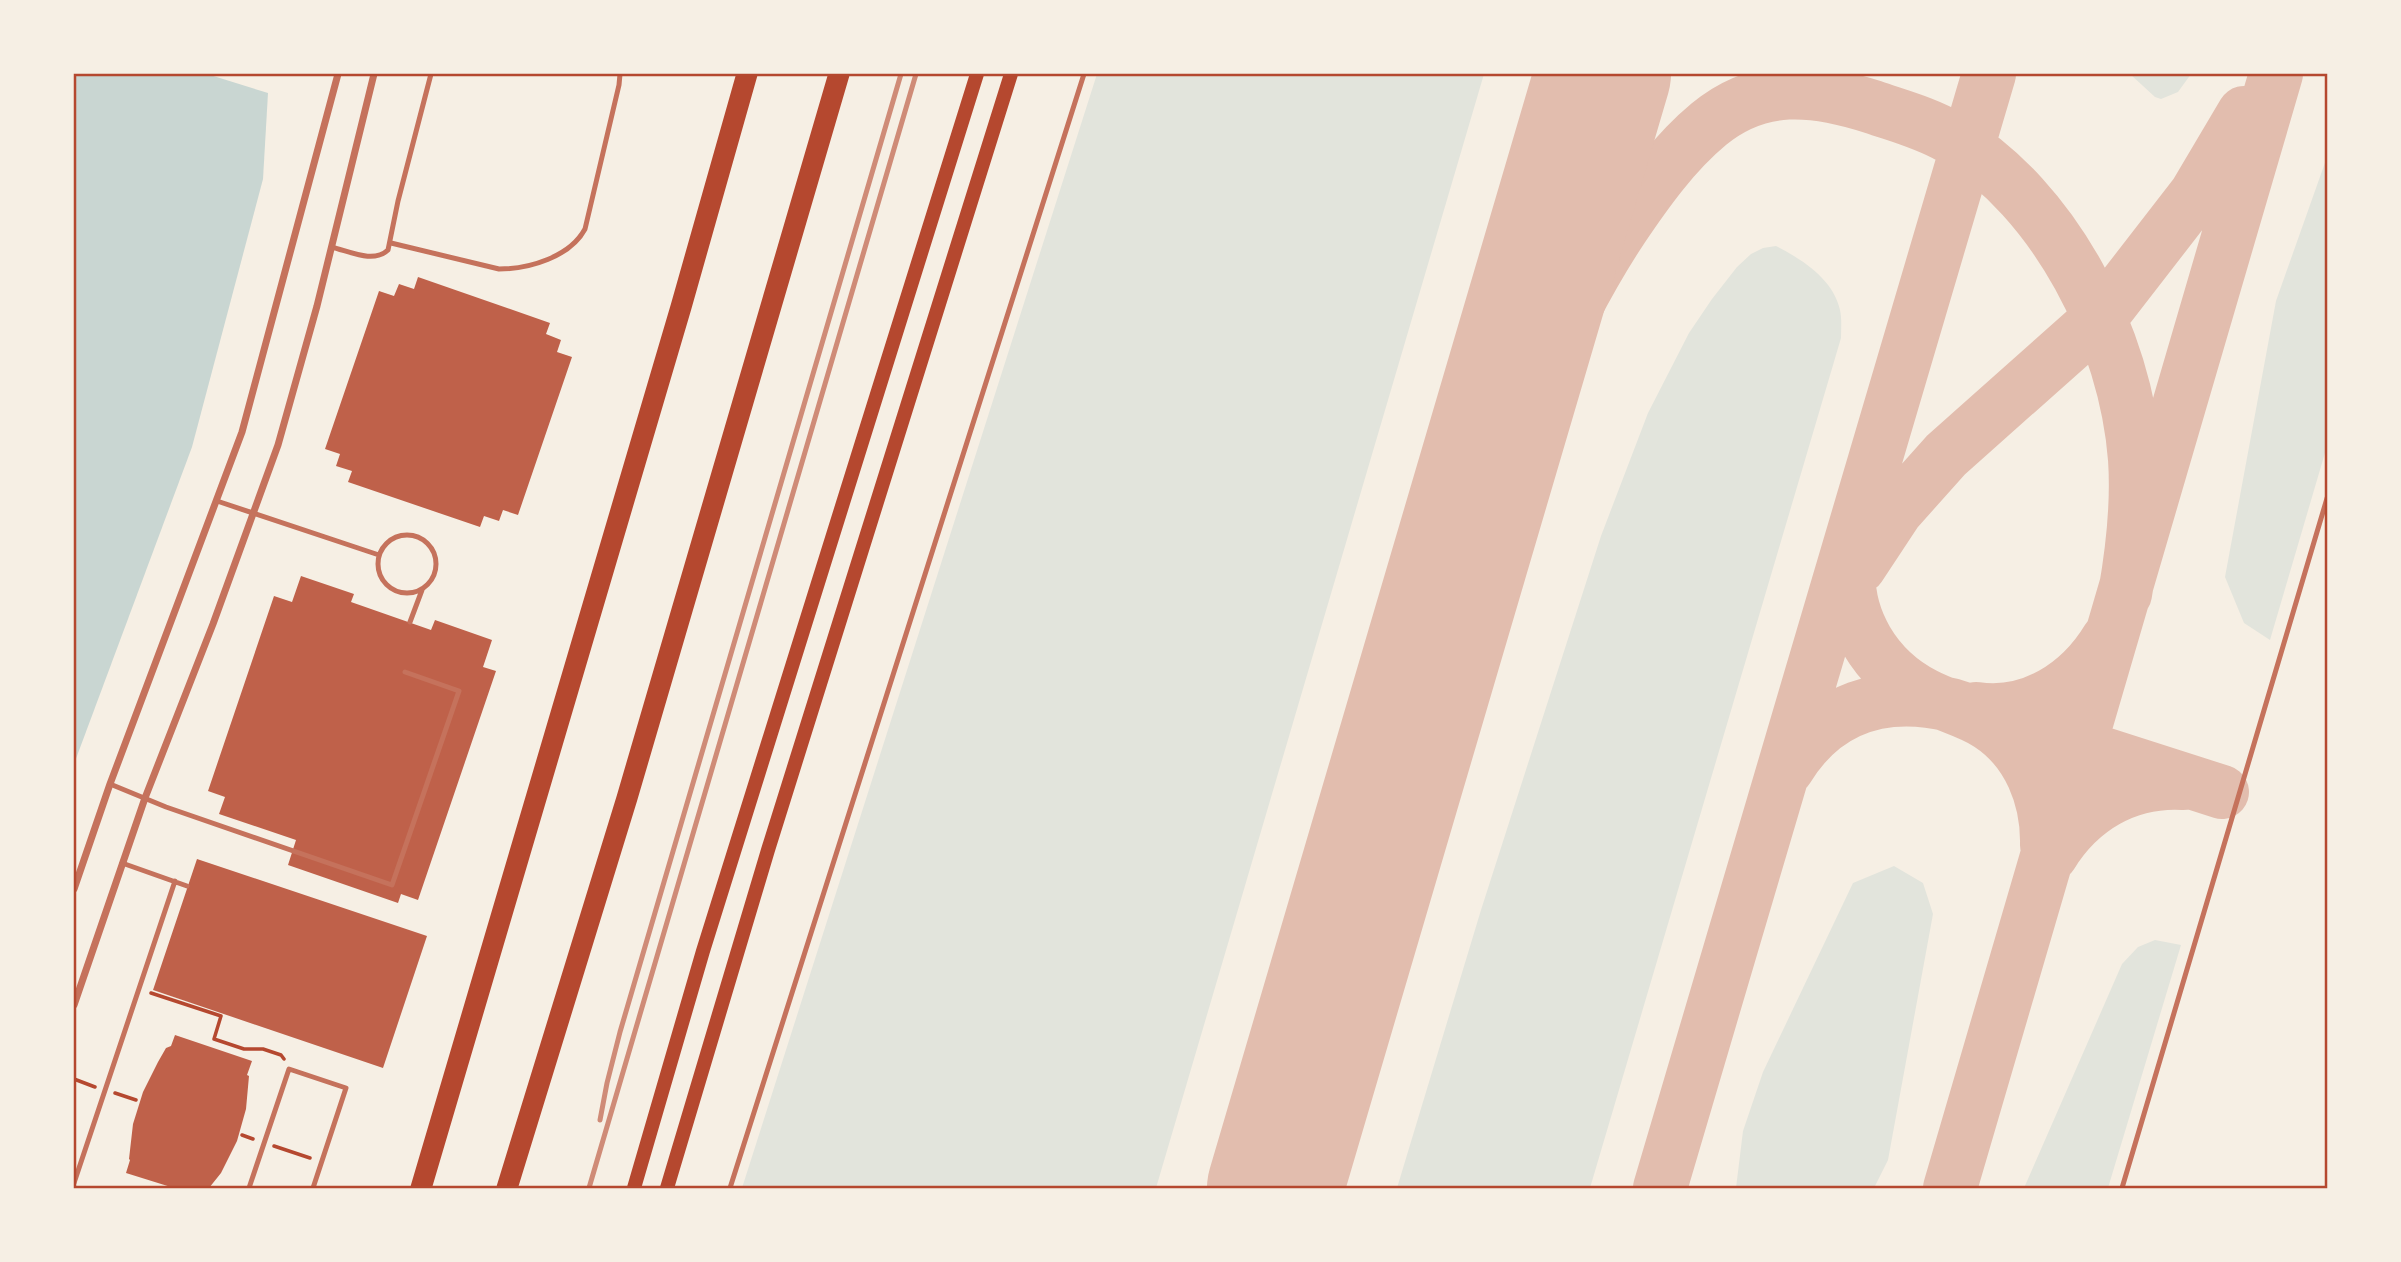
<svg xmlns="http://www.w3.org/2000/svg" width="2401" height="1262" viewBox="0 0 2401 1262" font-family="'DM Sans',sans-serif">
<rect width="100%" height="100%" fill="#f6efe4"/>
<path fill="#e2e4dc" d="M1097,74H1484L1156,1188H742Z
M2130,74H2191L2178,92L2161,99L2155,97Z
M2327,157V446L2270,640L2244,623L2225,577L2276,301Z
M1776,246C1803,260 1833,279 1840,310C1842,319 1841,329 1841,338L1590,1188H1397L1481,910L1601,536L1648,413L1689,333L1712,299L1737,267L1751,254L1763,248Z
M1894,866L1923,883L1933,914L1888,1160L1874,1188H1736L1743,1131L1763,1072L1853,883Z
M2155,940L2181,945L2108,1188H2024L2122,964L2138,947Z"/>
<path fill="#c9d6d2" d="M74,74H207L268,93L263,179L192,447L74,764Z"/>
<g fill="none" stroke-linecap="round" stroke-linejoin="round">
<path stroke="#e2bdae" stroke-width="54" d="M1849,563C1844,619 1876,670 1925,695C1946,706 1969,711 1989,724C2029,750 2048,798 2047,845
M1859,567L1896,511L1946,455L2100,318L2196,194L2244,113
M1976,709C2031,717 2080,685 2108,639
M1787,769C1824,708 1883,689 1951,705L2222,792
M1398,770C1422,701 1446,632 1470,563C1511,448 1554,331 1622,228C1647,191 1674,153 1709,124C1760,82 1814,88 1873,107C1899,116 1926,123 1950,137C2056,199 2126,339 2135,459C2138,504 2133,549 2125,594
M2051,855C2080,808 2127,780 2183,783
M1660,1188L1989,74
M1950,1188L2276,74"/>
<path stroke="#e2bdae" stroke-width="136" d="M1275,1188L1603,74"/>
</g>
<path fill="#bf614a" d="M418,277L550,323L546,334L561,340L557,352L572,357L518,515L503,510L499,521L484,516L480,527L348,482L352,471L336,466L340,454L325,449L379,291L394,296L399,284L414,289Z
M301,576L354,594L351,602L431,630L435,620L492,640L483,667L496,671L418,900L401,894L398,903L288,865L296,840L219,814L225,797L208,791L274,596L292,602Z
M197,859L427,936L383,1068L153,990Z
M175,1035L252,1061L247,1075L249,1076L246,1109L237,1141L221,1173L209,1188H174L126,1173L130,1160L129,1159L133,1124L143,1092L158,1062L166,1048L171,1046Z"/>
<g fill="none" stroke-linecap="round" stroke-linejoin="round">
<path stroke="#b5482f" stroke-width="3.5" d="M151,993L221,1016L214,1039L244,1049H263L281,1055L284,1059
M74,1079L95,1087
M115,1093L136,1100
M242,1135L253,1139
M274,1146L310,1158"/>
<path stroke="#c5725c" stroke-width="5" d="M391,243L499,269C529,269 570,257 585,229L619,85L620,74
M331,247C349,251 373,264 388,250L398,201L431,74
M217,501L379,555
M378 564a29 29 0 1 1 58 0a29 29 0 1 1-58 0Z
M410,622L422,590
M110,784L166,807L392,885L459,691L405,672
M122,863L187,886
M74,1183L175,881
M249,1188L289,1069L346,1088L313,1188
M730,1188L1084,74
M2122,1188L2328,495"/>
<path stroke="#c5725c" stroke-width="7" d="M74,889L110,784L242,432L338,74
M74,1005L145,798L213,624L278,445L317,306L374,74"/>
<path stroke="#b5482f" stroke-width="14" d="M634,1188L703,951L977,74
M667,1188L768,850L1011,74"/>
<path stroke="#b5482f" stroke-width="21" d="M421,1188L681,307L747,74
M507,1188L627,798L839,74"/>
<path stroke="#cf8b77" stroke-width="5" d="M600,1120L607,1083L620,1032L901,74
M589,1188L916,74"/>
</g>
<rect width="2401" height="1262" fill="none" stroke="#f6efe4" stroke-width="150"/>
<rect x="75" y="75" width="2251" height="1112" fill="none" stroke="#b5482f" stroke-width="2.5"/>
</svg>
